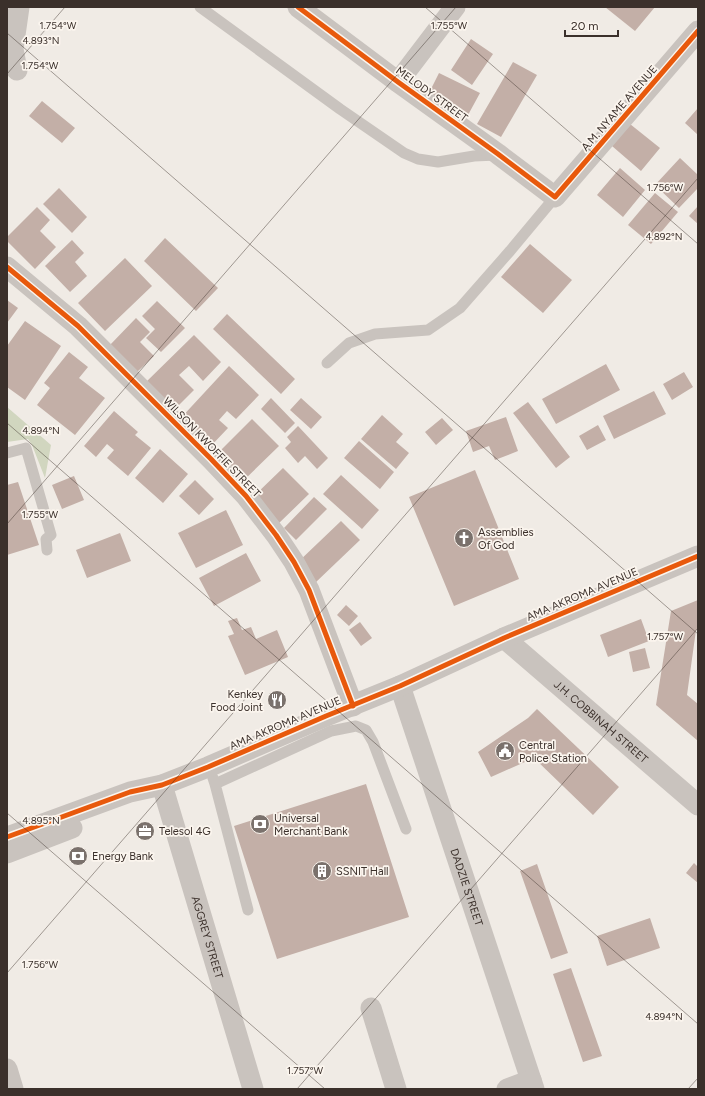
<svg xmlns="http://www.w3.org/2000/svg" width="705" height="1096" viewBox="0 0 705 1096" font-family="Figtree,sans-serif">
<rect width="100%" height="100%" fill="#f0ebe5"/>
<path fill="#d1d6bf" d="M7,407L51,445L45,478L32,445L28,439L7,442Z"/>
<path fill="#c3afa7" d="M605,7H655L635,31Z
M471,39L493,54L472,85L451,70Z
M513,62L537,75L501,137L477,124Z
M439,73L480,93L468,115L428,95Z
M42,101L75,128L62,143L29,116Z
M698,108V135L685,123Z
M630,124L660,148L641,171L612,146Z
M680,158L698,175V188L679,208L655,185Z
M620,168L645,190L623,217L597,195Z
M59,188L87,217L72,233L43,204Z
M655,193L678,212L651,244L628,225Z
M698,206V224L689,216Z
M37,207L50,220L40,231L56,247L35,269L7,241V237Z
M165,238L218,288L196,311L144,261Z
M72,240L84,253L75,262L87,276L70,292L45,266Z
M530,244L572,280L543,313L501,277Z
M125,258L152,286L105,331L78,303Z
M7,300L18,308L7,323Z
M157,301L185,328L161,352L146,338L155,329L142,316Z
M227,314L295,379L281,394L213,329Z
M136,318L150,332L140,342L154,356L136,373L109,346Z
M25,321L61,346L25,400L7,387V346Z
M194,335L221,362L203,381L189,366L179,375L194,390L171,413L143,385Z
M69,352L88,367L79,378L105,398L75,435L37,405L50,388L44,383Z
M606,364L620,390L556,424L542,399Z
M229,366L259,395L236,419L227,411L219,420L228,428L209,448L179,420Z
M684,372L693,387L672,400L663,384Z
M654,391L666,414L614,439L603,416Z
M271,398L295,423L285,433L261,409Z
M301,398L322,417L311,429L290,410Z
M528,402L570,457L556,468L513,413Z
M114,411L138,432L135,435L151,448L128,476L107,458L114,450L107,444L96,457L84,446Z
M382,415L403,434L396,442L409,453L396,469L361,439Z
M506,417L518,451L495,460L489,446L473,452L466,431Z
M442,418L453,430L436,445L425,432Z
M252,419L279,446L242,482L216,455Z
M598,425L606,440L587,450L579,436Z
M298,426L328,458L317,469L305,456L298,463L285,448L291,442L287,437Z
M359,441L394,472L380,489L344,458Z
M160,449L188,474L163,503L135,478Z
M283,468L309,494L277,525L251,499Z
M475,470L519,579L454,606L409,497Z
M341,475L379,510L362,529L323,494Z
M74,476L84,500L62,509L52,485Z
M195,480L214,499L199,515L179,496Z
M18,482L39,545L7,555V485Z
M314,497L327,509L296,540L284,528Z
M226,510L243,545L196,568L178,533Z
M341,521L360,540L315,583L296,564Z
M120,533L131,561L87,578L76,550Z
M246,553L261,581L214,606L199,578Z
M698,600V629L696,630L687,695L698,704V741L656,705L671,611Z
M346,605L358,616L349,626L337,615Z
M237,618L242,630L251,627L256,639L277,630L288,657L245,675L228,636L234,634L228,621Z
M641,619L649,641L608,657L600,635Z
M360,622L372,638L361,646L349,630Z
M645,648L650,668L633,672L629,652Z
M537,709L619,787L593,815L534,758L491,777L478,752L528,718Z
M366,784L409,917L277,959L234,826Z
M694,863L698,867V883L686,873Z
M537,864L568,953L551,959L520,871Z
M650,918L660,948L607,966L597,936Z
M571,968L602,1056L583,1062L553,974Z"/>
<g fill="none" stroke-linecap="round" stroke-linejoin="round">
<path stroke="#c9c3be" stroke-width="11" d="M200,7L340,109L404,153L418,159L438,162L474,156L497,155
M327,363L349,343L375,334L428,330L460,308L510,251L555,197
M7,453L26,448L51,535L46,539L47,550
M213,778L215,784L248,910
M215,784L331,731L356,726L366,730L373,742L406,829"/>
<g stroke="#c9c3be" stroke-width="21">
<path d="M298,7L398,82L498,154L555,197L698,31"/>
<path d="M17,70L13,49L19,7"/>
<path d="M398,82L455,7"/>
<path d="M7,267L78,326L211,459L246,496L276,535L294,562L309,590L353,706"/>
<path id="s1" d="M504,638L698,805"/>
<path id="s2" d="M400,686L534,1089"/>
<path id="s3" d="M162,785L253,1089"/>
<path d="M7,837L130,792L162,785L208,767L326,716L400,686L504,638L698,556"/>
<path d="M7,853L72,828"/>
<path d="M371,1008L396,1089"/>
<path d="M7,1069L13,1089"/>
<path d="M507,1089L531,1080"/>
</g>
<defs>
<path id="cycleway" d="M298,7L398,82L498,154L555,197L698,31
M7,267L78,326L211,459L246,496L276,535L294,562L309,590L353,706
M7,837L130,792L162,785L208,767L326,716L400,686L504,638L698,556"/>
</defs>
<use href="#cycleway" stroke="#fbf5ee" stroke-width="8"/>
<use href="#cycleway" stroke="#e8590c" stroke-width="5"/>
</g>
<path fill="none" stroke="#3b302b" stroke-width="1" stroke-opacity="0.45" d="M425,7L698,244M7,33L698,634M7,74L65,7M7,423L698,1024M7,524L456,7M7,813L325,1089M7,973L698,178M297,1089L698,628M688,1089L698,1078"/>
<defs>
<symbol id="church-disc" viewBox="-11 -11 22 22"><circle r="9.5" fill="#7a716c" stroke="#fbf5ee"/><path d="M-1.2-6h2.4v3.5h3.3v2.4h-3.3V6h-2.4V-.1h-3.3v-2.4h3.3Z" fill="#fff"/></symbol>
<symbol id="restaurant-disc" viewBox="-11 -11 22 22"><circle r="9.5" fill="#7a716c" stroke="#fbf5ee"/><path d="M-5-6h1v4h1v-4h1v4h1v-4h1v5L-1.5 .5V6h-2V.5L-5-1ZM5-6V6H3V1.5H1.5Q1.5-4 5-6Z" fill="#fff"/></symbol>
<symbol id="civic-disc" viewBox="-11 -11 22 22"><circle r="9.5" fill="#7a716c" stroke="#fbf5ee"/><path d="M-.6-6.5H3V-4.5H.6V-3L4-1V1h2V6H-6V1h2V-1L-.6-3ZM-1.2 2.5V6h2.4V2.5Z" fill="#fff"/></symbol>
<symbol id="bank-disc" viewBox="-11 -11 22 22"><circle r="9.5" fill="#7a716c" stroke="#fbf5ee"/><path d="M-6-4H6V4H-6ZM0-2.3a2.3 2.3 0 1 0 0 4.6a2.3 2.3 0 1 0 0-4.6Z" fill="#fff"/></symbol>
<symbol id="office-disc" viewBox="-11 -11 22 22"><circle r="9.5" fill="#7a716c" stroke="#fbf5ee"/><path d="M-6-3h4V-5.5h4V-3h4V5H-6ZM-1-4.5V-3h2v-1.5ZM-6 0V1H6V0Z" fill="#fff"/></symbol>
<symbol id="building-disc" viewBox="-11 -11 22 22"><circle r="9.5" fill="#7a716c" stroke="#fbf5ee"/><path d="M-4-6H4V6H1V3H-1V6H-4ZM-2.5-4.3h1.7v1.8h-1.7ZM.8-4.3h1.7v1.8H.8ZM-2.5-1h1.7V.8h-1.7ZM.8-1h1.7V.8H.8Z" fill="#fff"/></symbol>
</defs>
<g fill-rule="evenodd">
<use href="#church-disc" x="453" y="527" width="22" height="22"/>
<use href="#restaurant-disc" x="266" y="689" width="22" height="22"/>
<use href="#civic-disc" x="494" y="740" width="22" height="22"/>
<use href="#bank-disc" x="249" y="813" width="22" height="22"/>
<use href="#office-disc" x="134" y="820" width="22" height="22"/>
<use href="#bank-disc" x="67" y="845" width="22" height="22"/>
<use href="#building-disc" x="311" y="860" width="22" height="22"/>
</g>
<g text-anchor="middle" stroke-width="3.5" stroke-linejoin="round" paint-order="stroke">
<g font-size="11" fill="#3b302b" stroke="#fbf5ee">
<text transform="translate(432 94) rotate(36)" y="4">MELODY STREET</text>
<text transform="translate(619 108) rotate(-49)" y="4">A.M. NYAME AVENUE</text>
<text transform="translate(212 447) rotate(46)" y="4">WILSON KWOFFIE STREET</text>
<text transform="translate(582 594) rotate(-23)" y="4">AMA AKROMA AVENUE</text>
<text dy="4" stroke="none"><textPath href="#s1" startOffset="128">J.H. COBBINAH STREET</textPath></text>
<text transform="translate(285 723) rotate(-23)" y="4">AMA AKROMA AVENUE</text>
<text dy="4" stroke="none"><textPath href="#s2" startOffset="212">DADZIE STREET</textPath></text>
<text dy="4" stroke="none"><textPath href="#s3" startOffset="159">AGGREY STREET</textPath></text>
</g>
<g font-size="11" fill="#3b302b" stroke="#fbf5ee" text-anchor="start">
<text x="478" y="536">Assemblies<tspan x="478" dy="13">Of God</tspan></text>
<text x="263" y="698" text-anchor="end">Kenkey<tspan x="263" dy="13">Food Joint</tspan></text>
<text x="519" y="749">Central<tspan x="519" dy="13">Police Station</tspan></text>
<text x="274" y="822">Universal<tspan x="274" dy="13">Merchant Bank</tspan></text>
<text x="159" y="835">Telesol 4G</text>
<text x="92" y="860">Energy Bank</text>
<text x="336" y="875">SSNIT Hall</text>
</g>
</g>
<g font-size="10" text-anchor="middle" fill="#3b302b" stroke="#fbf5ee" stroke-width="3.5" stroke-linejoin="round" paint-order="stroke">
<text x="58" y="29">1.754°W</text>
<text x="449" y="29">1.755°W</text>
<text x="41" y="44">4.893°N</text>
<text x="40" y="69">1.754°W</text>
<text x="665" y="191">1.756°W</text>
<text x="664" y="240">4.892°N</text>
<text x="41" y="434">4.894°N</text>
<text x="40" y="518">1.755°W</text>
<text x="665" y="640">1.757°W</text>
<text x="41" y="824">4.895°N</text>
<text x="40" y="968">1.756°W</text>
<text x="664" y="1020">4.894°N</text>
<text x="305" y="1074">1.757°W</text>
</g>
<rect width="705" height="1096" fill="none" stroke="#3b302b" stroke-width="16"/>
<path d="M565 30v6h53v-6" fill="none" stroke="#3b302b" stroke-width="2"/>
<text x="571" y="30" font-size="12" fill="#3b302b" stroke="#fbf5ee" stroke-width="3" paint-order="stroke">20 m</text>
</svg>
